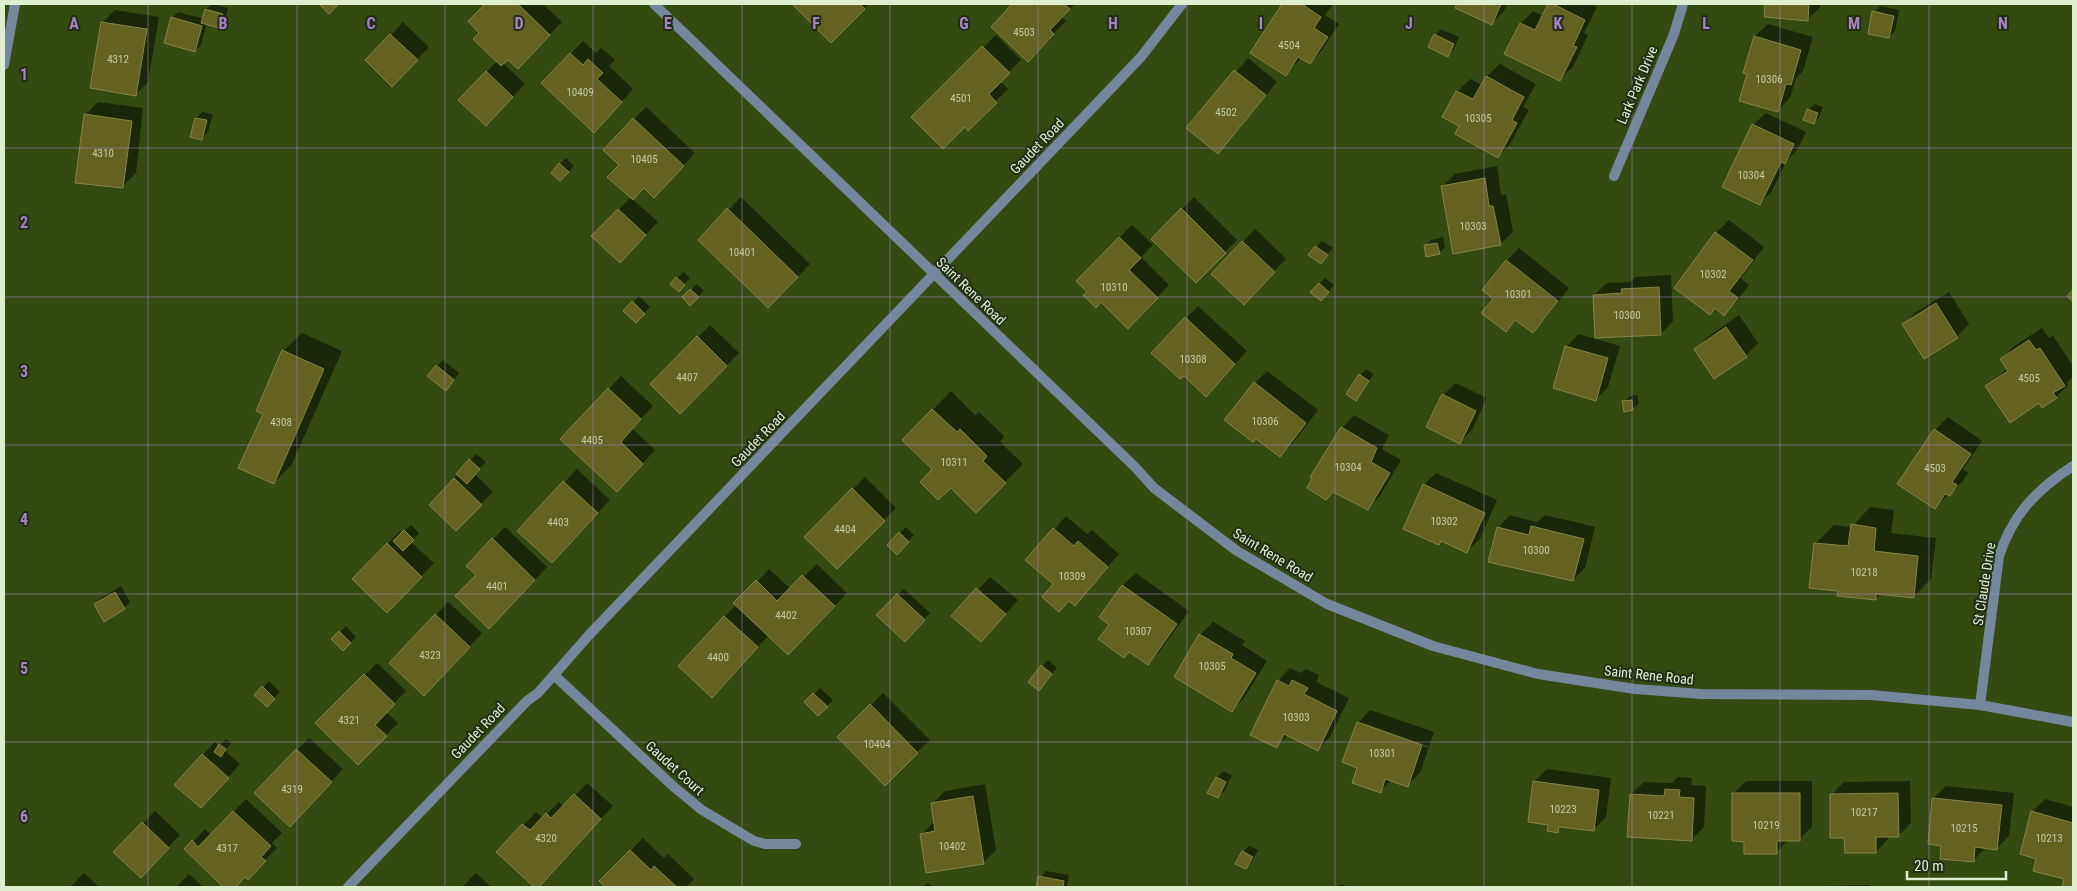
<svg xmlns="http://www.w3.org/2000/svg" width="2077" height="891" viewBox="0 0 2077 891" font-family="'Roboto Condensed',sans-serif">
<rect width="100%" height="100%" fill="#344a11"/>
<path fill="#0007" fill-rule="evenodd" d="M212,4L228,8L225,21L219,27L207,23L201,45L195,51L172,18L178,12L204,19L206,9Z
M487,4H543L562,22L518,67L508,58L503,63L525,84L498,112L460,100L497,61L481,32L470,21Z
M793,4H868L831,41Z
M1014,4H1075L1062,17L1066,21L1040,48L992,27Z
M1284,4H1333L1325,15L1339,24L1322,50L1310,63L1301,58L1286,74L1252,53Z
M1459,4H1507L1504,11L1492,23L1457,7Z
M1549,4H1590L1597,7L1584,33L1588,35L1573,67L1560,79L1521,23L1533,11L1543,16Z
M1766,4H1820V7L1807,20L1765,16Z
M1880,6L1899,10L1895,31L1889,37L1874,12Z
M115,10L159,17L148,82L136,94L102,23Z
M403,22L429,47L404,73L391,35Z
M1768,24L1813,37L1803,71L1796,78L1790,98L1777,111L1749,73L1755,36Z
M1441,29L1459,37L1454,49L1448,55L1435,35Z
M996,35L1021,60L1000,81L1008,89L968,129L965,126L913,117Z
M583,41L596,53L601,48L615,60L609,66L633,89L606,119L543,83Z
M1248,58L1277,82L1218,152L1188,128Z
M1500,64L1536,84L1523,107L1529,110L1510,144L1498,156L1460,125L1457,92L1470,79L1482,85L1487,76Z
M98,102L143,108L136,173L123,186L85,115Z
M1815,104L1823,107L1819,117L1813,123L1808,110Z
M646,107L695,153L666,184L644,187L632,199L658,222L632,249L593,236L631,197L621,165L634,119Z
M202,112L213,114L208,132L202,138L192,136L196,118Z
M1766,113L1806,132L1797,150L1787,160L1772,191L1760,203L1753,125Z
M566,158L574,166L560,180V164Z
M1497,166L1501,195L1506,194L1513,232L1500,244L1443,186L1455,174Z
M741,197L810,264L781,294L699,240Z
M1194,197L1237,240L1196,282L1153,239Z
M1729,220L1764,247L1741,278L1749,285L1737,301L1724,314L1716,307L1710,313L1675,287L1716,233Z
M1132,225L1153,245L1141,257L1169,285L1141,315L1101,301L1077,281Z
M1255,229L1286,259L1256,290L1243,242Z
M1443,237L1445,247L1439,253L1425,246L1431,240Z
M1322,241L1333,248L1321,262L1316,247Z
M1519,248L1569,288L1545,319L1532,331L1517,319L1505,330L1495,298L1506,261Z
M683,272L690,278L678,290L672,284Z
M1671,275L1673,321L1661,334L1594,295L1607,283L1630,282L1635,277Z
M1325,278L1334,285L1327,293L1312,292Z
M697,284L704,291L690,304L684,297Z
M1949,292L1969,324L1957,337L1904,324L1916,312Z
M639,296L650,307L636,322L625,311Z
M1198,306L1247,351L1218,382L1186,318Z
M1739,315L1758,343L1746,356L1695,349L1708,337Z
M710,325L739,353L680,412L652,384Z
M2042,328L2049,338L2053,336L2073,366V376L2067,383L2068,385L2056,397L1987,386L2008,368L2002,359L2014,346Z
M302,333L342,351L292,464L274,483L265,414L283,351Z
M1579,334L1620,346L1608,387L1595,400L1554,387L1567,346Z
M443,360L459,373L452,383L437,366Z
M1366,369L1374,374L1356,399L1360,375Z
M1267,371L1318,410L1293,443L1280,455L1255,383Z
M621,376L653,406L632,428L655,450L629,478L562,439Z
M1456,383L1487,398L1472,430L1460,442L1443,395Z
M951,391L975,415L979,412L1003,435L1004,437L1000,442L1023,464L976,511L904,440Z
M1637,395L1639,403L1633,409L1624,402L1630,396Z
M1354,415L1389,435L1382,449L1401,460L1380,496L1367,508L1342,428Z
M1948,417L1982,441L1963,469L1968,473L1962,482L1935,507L1899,484L1935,430Z
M476,454L486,462L475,474L493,492L456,529L430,505Z
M577,469L610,500L564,549L519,531Z
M1436,473L1497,500L1480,539L1467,551L1442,540L1438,544L1424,485Z
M865,477L896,508L837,568L806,537Z
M1870,507L1894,510L1891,533L1936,538L1931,579L1913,597L1881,593L1876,599L1839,590L1816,543L1834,525L1852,527Z
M1510,515L1537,522L1545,515L1595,527L1585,568L1573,580L1498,528Z
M1066,516L1087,534L1092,530L1119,554L1075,604L1027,560Z
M411,525L419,533L411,542L434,563L400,599L354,579L400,531L402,533Z
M505,527L547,567L501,615L478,575L468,566Z
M906,527L914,535L897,553L888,545Z
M817,564L847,593L800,641L769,635L724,683L679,666L769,569L791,589Z
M1136,573L1189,611L1160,651L1147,664L1111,624L1100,617L1123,585Z
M990,577L1018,600L993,628L953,616Z
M121,586L130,602L124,608L95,604L101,598Z
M904,589L930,613L905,640L878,615Z
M448,602L482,633L437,682L436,615Z
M1213,622L1245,641L1242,645L1267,661L1244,698L1232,710L1175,676L1200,635Z
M346,626L356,637L343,649L333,639Z
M1048,660L1057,668L1044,683L1042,666Z
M377,663L406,691L386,712L398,723L358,764L317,723Z
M1290,668L1301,673L1306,669L1319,675L1316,682L1349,698L1330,737L1318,749L1288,735L1276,747L1278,681Z
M269,681L280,692L267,705L256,695Z
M820,688L833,700L818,715L806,702Z
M883,693L930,740L885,784L839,737Z
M1370,710L1434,732L1420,773L1407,785L1392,780L1380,791L1358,767V723ZM1363,723L1428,746V748L1363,726Z
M309,738L343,769L302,812L297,750Z
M226,739L231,743L225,751L240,764L213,794L176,784L215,742L219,746Z
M1547,769L1611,778L1606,817L1593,830L1563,826L1558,831L1549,824L1535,781Z
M1223,771L1232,775L1224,791L1218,797L1209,792L1217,777Z
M1678,777L1692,778L1691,785L1706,786L1704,827L1691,840L1631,794L1644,782L1672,783Z
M1746,781H1812V827L1799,839H1789L1776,853L1745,840L1734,793Z
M1910,781L1911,823L1898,836H1888V839L1876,852L1846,837L1832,794L1844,782Z
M587,783L613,806L536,887L498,852L536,812L543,818L559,802L564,807Z
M985,784L996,850L983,863L922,834L935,821L932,804L945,791Z
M1946,786L2014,793L2009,836L1997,848L1986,847L1973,861L1942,845L1933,799Z
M246,799L282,833L272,843L277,848L248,878L245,876L234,887H225L186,849L205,829L211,835Z
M2045,799L2073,807V887H2063L2066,878L2038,858L2032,812Z
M155,811L180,835L153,863L115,852Z
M643,838L664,858L668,854L694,879L686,887H607L601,881Z
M1249,846L1258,850L1252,862L1246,868L1243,852Z
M1046,871L1069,875L1067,887H1038L1040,877Z
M84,873L99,887H70Z
M476,873L491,887H462Z
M189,874L203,887H176Z
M927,883L934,887H923Z
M1341,884L1349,887H1337Z
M1870,885V887H1827L1828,886Z"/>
<path fill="#636221" stroke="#858545" d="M319,4H339L329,14Z
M485,4H518L550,35L518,69L508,60L501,66L473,39L479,33L468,21Z
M792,4H860L865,9L831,43Z
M1012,4H1064L1070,9L1050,30L1054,34L1028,62L991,27Z
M1282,4H1302L1321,17L1314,28L1328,37L1310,64L1298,57L1286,76L1250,53Z
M1457,4H1501L1492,25L1455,8Z
M1548,4H1553L1585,20L1573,46L1577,47L1560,81L1504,54L1520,23L1535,30Z
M1765,4H1809L1808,21L1764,17Z
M205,9L223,14L219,28L201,23Z
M1872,11L1894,16L1889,38L1868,34Z
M171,17L202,26L195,52L164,43Z
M101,22L147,29L136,96L90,88Z
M390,34L418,60L392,87L365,60Z
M1434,34L1454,44L1448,57L1428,47Z
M1754,36L1801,50L1791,85L1786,84L1778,112L1739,101L1747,74L1743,73Z
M982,46L1010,73L989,94L997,103L968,131L965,127L943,149L911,117Z
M570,53L583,65L588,59L603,73L597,79L622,102L594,133L541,83Z
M1234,70L1266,95L1218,154L1186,128Z
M486,71L513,97L486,126L458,100Z
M1486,76L1524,97L1512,120L1517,123L1498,158L1455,134L1459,126L1442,117L1456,91L1473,99Z
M1807,109L1818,113L1814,124L1803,120Z
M84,114L132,121L123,188L75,183Z
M195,118L207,120L202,140L190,137Z
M633,118L684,166L654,198L644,188L633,200L607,177L619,165L603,150Z
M1752,124L1794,144L1785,164L1781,162L1760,205L1722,187Z
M559,163L569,172L560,181L551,173Z
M1485,178L1489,206H1493L1501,245L1453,254L1441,186Z
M727,208L798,277L768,308L698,240Z
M1181,208L1226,253L1196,283L1151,239Z
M618,209L646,235L620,263L591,236Z
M1715,232L1753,260L1729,291L1738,298L1724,316L1715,308L1710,315L1674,288Z
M1119,237L1141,258L1129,270L1158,298L1128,329L1101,302L1096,308L1083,295L1087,292L1076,281Z
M1242,241L1275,272L1244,305L1211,274Z
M1437,243L1440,254L1426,257L1424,245Z
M1315,246L1328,255L1321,264L1308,255Z
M1506,260L1558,301L1533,333L1515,320L1506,332L1481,313L1493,299L1482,290Z
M676,277L685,285L679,292L670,284Z
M1319,283L1329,292L1321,301L1310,292Z
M1659,287L1661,335L1595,338L1593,295L1622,293L1621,289Z
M690,289L699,297L690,306L682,297Z
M2073,290V302L2067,296Z
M632,301L645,314L636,323L623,311Z
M1936,303L1958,338L1924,359L1902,324Z
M1185,317L1235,364L1206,397L1184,376L1180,379L1151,353Z
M1726,327L1747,357L1714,379L1694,349Z
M697,336L727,366L680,414L650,384Z
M2029,340L2036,350L2040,348L2065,386L2053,393L2057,398L2042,408L2039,403L2010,423L1985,386L2008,371L2000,359Z
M1565,346L1608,358L1596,401L1553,388Z
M282,350L324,369L274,484L238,468L263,414L256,411Z
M436,365L454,380L446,391L427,376Z
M1359,374L1369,381L1356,401L1346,394Z
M1254,382L1306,423L1280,457L1256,439L1253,442L1224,420Z
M608,388L641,419L621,442L643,464L617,492L560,439Z
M1442,394L1476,411L1460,444L1426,427Z
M1632,400L1633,410L1624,412L1622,401Z
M932,409L957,432L960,429L987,456L983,461L1006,483L976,513L951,488L938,500L920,482L932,469L902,440Z
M1341,427L1377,448L1371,462L1390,473L1368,510L1333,492L1326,500L1307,488L1312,478L1310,477Z
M1934,429L1971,454L1952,482L1957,485L1950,496L1945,494L1935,509L1897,484Z
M469,459L480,469L467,484L456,474Z
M454,478L482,505L456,531L429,505Z
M563,481L598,513L552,563L517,531Z
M1423,484L1485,513L1467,553L1441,541L1439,545L1403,529Z
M852,488L885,521L837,569L804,537Z
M1851,524L1876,528L1874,551L1918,556L1914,598L1876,594V600L1837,596L1838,591L1809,588L1814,543L1848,546Z
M1531,526L1584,539L1573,581L1488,562L1497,527L1529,535Z
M1053,528L1074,546L1078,541L1108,567L1075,606L1069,601L1059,612L1042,597L1053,584L1025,560Z
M404,530L414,540L403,551L393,541Z
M899,532L909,542L897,555L887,545Z
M492,538L535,580L489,629L455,596L476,575L466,566Z
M387,543L422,577L387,613L352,579Z
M802,575L835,606L788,655L733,603L756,580L777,601Z
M1122,585L1177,624L1148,665L1129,652L1124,658L1098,639L1109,625L1099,617Z
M976,588L1006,614L981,642L951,616Z
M115,592L125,609L104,622L94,604Z
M897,594L925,620L905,642L876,615Z
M435,614L470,647L424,696L389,663Z
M724,616L758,647L712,698L678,666Z
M339,631L351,643L343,651L331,639Z
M1199,634L1233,654L1231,658L1256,673L1232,712L1174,677Z
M1041,665L1052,674L1039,691L1028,682Z
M364,674L395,704L375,725L387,736L358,765L315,723Z
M1277,680L1289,686L1292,680L1308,688L1304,694L1337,711L1318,751L1284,734L1277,748L1250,735Z
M262,686L275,699L267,707L254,695Z
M813,693L828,707L818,716L804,702Z
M870,704L918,753L885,786L837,737Z
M1357,722L1422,745L1408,787L1385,779L1381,793L1352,783L1357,768L1342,762Z
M219,744L226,749L221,757L214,752Z
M296,749L332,782L290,827L254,793Z
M202,754L229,778L201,808L174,785Z
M1216,777L1226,782L1218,798L1207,793Z
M1533,781L1599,790L1594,831L1559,827L1558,833L1547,831L1548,825L1528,822Z
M1665,789L1680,790L1679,797L1694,798L1692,841L1627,837L1630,794L1664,796Z
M1732,793H1800V841H1777V854H1744V842L1732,841Z
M1898,793L1899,837H1876V853H1845L1844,838H1830V794Z
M574,794L601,819L539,887H534L496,852L522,824L530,830L546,813L551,818Z
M973,796L984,864L926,873L920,834L935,831L931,803Z
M1932,798L2002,805L1997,850L1975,847L1974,862L1940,859L1941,846L1928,844Z
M233,811L271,846L261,857L266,861L248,880L245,877L236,887H223L184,849L192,840L198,847Z
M2031,811L2073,823V887H2062L2064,879L2033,871L2036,859L2020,854Z
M142,822L169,848L141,878L113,852Z
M630,850L651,870L654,866L677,887H605L599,881Z
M1242,851L1253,857L1246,869L1235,864Z
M1038,876L1064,881L1063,887H1036Z"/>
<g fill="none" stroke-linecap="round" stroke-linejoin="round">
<path stroke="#74889d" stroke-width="10" d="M654,4L1135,467L1154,488L1237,551L1327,604L1433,646L1538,674L1635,689L1701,694L1871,695L1980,705L2073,722
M4,65L15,4
M1614,176L1674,34L1683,4
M554,675L674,787L702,810L754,841L765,844H796
M1980,705L1999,556C2013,514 2036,490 2073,466
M348,887L527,701L538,693L589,635L1141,57L1182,4"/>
</g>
<path fill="none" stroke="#a883c7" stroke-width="1" stroke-opacity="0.55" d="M148,4V887M297,4V887M445,4V887M593,4V887M742,4V887M890,4V887M1038,4V887M1187,4V887M1335,4V887M1484,4V887M1632,4V887M1780,4V887M1929,4V887M4,148H2073M4,297H2073M4,445H2073M4,594H2073M4,742H2073"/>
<g text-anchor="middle" stroke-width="4" stroke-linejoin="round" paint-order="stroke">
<g font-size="11" fill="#c1cba4">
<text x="1024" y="36">4503</text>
<text x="1289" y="49">4504</text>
<text x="118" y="63">4312</text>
<text x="1769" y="83">10306</text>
<text x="580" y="96">10409</text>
<text x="961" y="102">4501</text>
<text x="1226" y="116">4502</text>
<text x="1478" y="122">10305</text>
<text x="103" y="157">4310</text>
<text x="644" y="163">10405</text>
<text x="1751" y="179">10304</text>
<text x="1473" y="230">10303</text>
<text x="742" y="256">10401</text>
<text x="1713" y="278">10302</text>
<text x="1114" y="291">10310</text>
<text x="1518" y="298">10301</text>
<text x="1627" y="319">10300</text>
<text x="1193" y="363">10308</text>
<text x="687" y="381">4407</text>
<text x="2029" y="382">4505</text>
<text x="1265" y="425">10306</text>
<text x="281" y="426">4308</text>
<text x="592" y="444">4405</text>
<text x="954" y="466">10311</text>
<text x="1348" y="471">10304</text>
<text x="1935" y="472">4503</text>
<text x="1444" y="525">10302</text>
<text x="558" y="526">4403</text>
<text x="845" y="533">4404</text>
<text x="1536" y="554">10300</text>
<text x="1864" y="576">10218</text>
<text x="1072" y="580">10309</text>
<text x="497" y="590">4401</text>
<text x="786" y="619">4402</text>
<text x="1138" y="635">10307</text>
<text x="430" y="659">4323</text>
<text x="718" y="661">4400</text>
<text x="1212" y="670">10305</text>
<text x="1296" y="721">10303</text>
<text x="349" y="724">4321</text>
<text x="877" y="748">10404</text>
<text x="1382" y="757">10301</text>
<text x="292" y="793">4319</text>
<text x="1563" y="813">10223</text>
<text x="1864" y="816">10217</text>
<text x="1661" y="819">10221</text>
<text x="1766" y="829">10219</text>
<text x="1964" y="832">10215</text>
<text x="546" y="842">4320</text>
<text x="2049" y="842">10213</text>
<text x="952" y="850">10402</text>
<text x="227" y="852">4317</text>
</g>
<g font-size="14" fill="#e0eed0" stroke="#222d15">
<text transform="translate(1637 85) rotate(-67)" y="5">Lark Park Drive</text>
<text transform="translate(1037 146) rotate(-46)" y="5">Gaudet Road</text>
<text transform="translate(971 291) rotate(44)" y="5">Saint Rene Road</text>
<text transform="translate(758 439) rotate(-46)" y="5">Gaudet Road</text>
<text transform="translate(1273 555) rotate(31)" y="5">Saint Rene Road</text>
<text transform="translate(1984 584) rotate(-81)" y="5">St Claude Drive</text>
<text transform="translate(1649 675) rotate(6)" y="5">Saint Rene Road</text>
<text transform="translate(478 731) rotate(-46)" y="5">Gaudet Road</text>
<text transform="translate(675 768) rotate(42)" y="5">Gaudet Court</text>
</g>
</g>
<g font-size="16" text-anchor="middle" font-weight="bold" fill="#a883c7" stroke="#222d15" stroke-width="4" stroke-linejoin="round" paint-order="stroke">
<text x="74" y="29">A</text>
<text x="223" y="29">B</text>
<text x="371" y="29">C</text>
<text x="519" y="29">D</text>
<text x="668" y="29">E</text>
<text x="816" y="29">F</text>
<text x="964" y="29">G</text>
<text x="1113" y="29">H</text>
<text x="1261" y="29">I</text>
<text x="1409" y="29">J</text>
<text x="1558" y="29">K</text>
<text x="1706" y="29">L</text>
<text x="1854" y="29">M</text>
<text x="2003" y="29">N</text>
<text x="24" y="80">1</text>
<text x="24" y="228">2</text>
<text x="24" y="377">3</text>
<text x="24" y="525">4</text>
<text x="24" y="674">5</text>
<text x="24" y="822">6</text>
</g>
<rect width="2077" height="891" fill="none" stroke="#e0eed0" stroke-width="10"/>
<path d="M1907 871v8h99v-8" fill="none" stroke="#e0eed0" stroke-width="2.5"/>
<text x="1914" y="871" font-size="15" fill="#e0eed0" stroke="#222d15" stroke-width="4" paint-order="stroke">20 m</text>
</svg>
